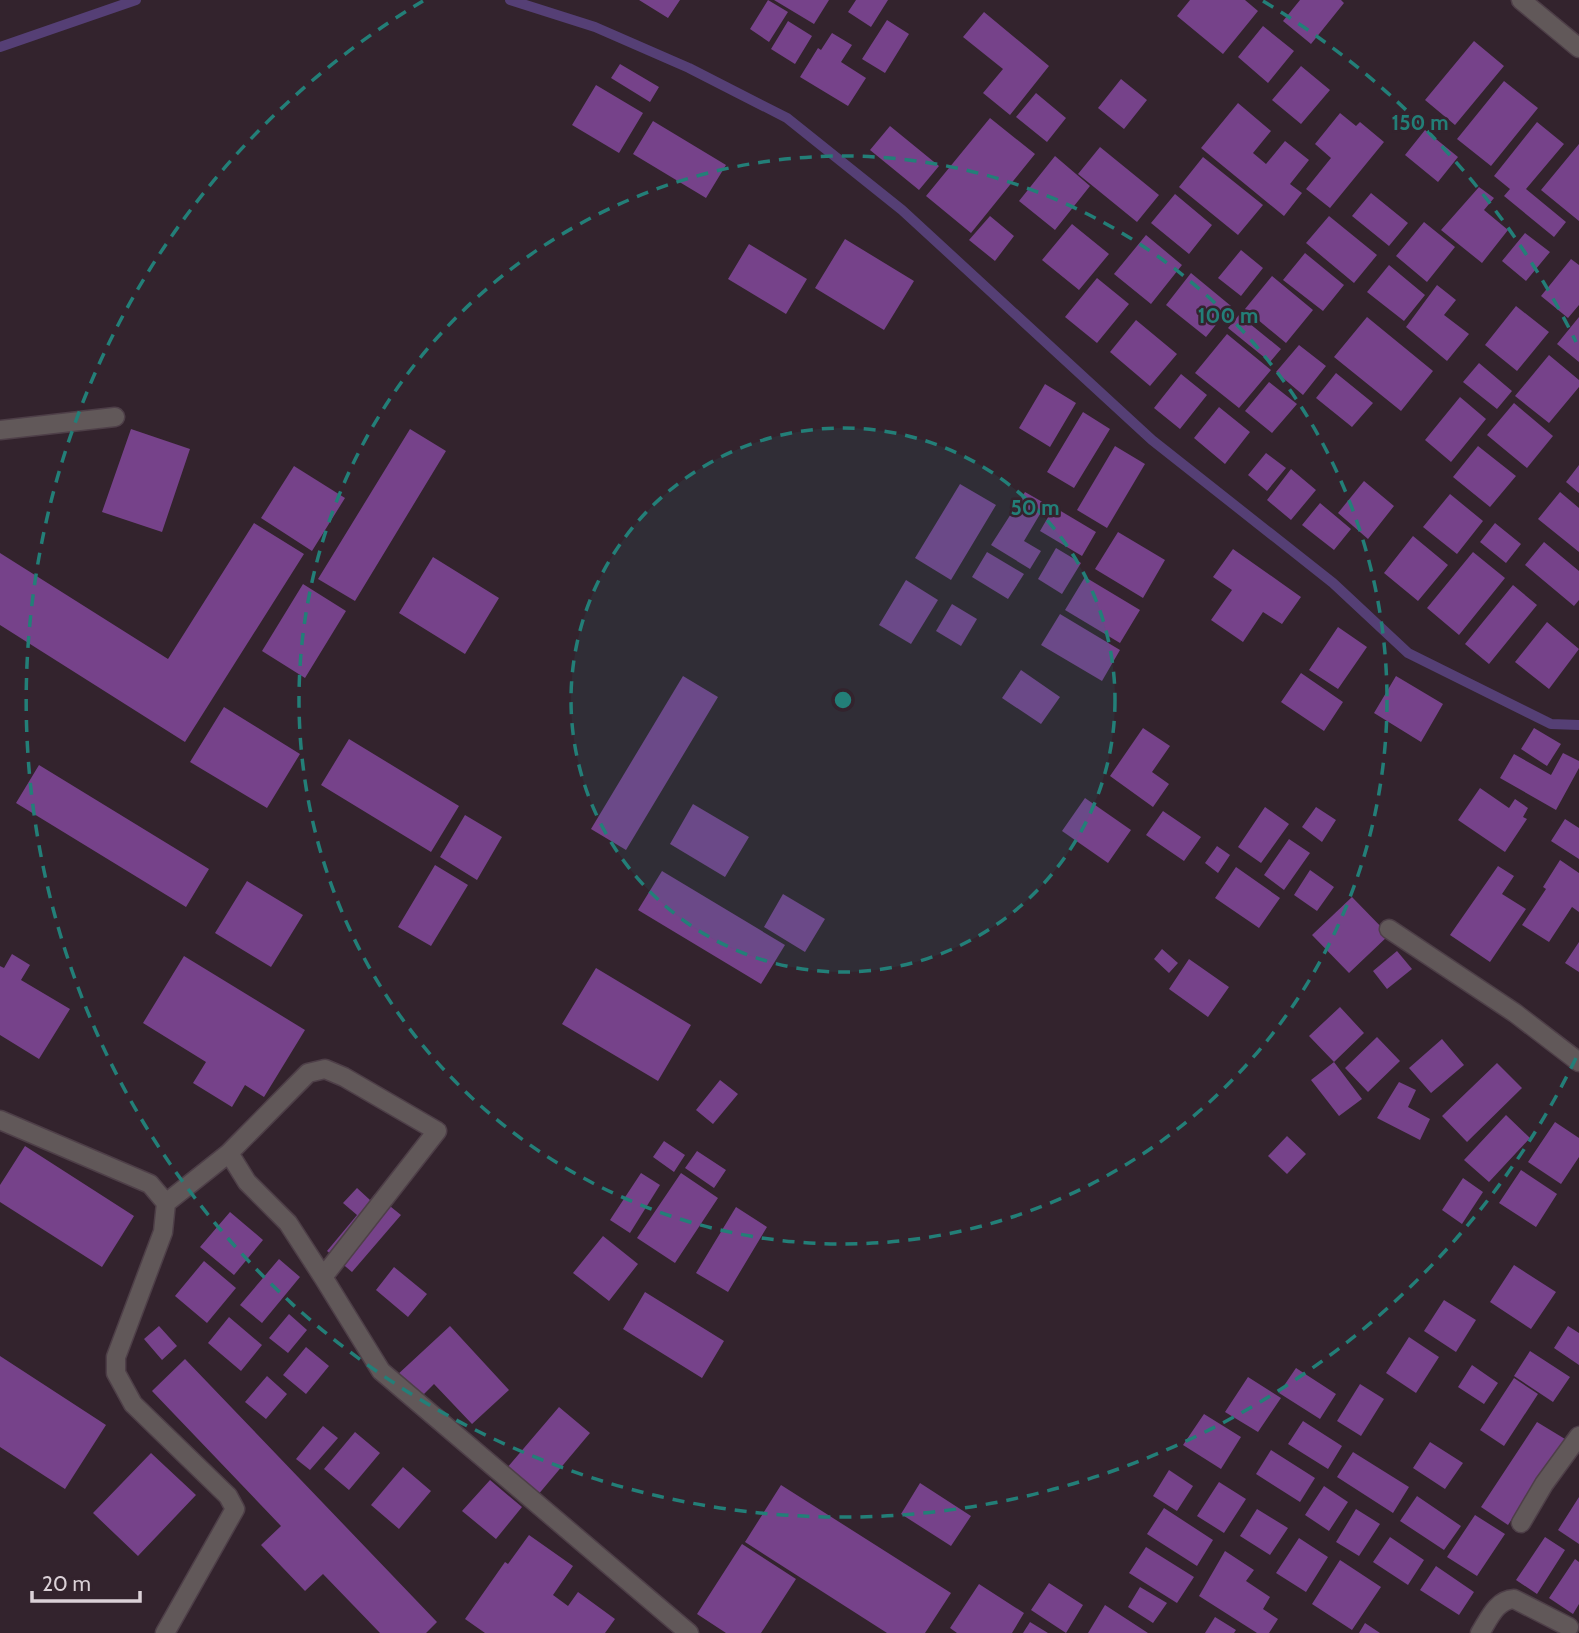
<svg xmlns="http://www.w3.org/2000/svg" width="1579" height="1633" viewBox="0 0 1579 1633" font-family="Cabin,sans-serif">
<rect width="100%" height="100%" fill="#33232d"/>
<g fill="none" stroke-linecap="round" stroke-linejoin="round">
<path stroke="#553f75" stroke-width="10" d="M510,0L595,27L689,68L787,118L902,210L1152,440L1333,583L1408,653L1551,724L1579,725
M0,47L136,0"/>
</g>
<path fill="#76428a" d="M639,0H680L668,18Z
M768,0L788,12L769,42L750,29Z
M774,0H829L814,24Z
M856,0H888L871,27L848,12Z
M1190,0H1245L1258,11L1223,54L1177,16Z
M1300,0H1341L1344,3L1311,44L1283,21Z
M984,12L1049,66L1010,115L983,93L1003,69L963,37Z
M887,20L909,34L885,73L862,59Z
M788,21L812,36L795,64L771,49Z
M1263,26L1294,51L1268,83L1238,57Z
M832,33L852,45L841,62L866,78L848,106L800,77L818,48L821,50Z
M1474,41L1504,66L1455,125L1425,100Z
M620,64L659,87L650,102L611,78Z
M1301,66L1330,90L1301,124L1272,100Z
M1121,79L1147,100L1124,129L1098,108Z
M1504,81L1538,108L1491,166L1457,139Z
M596,85L643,113L619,153L572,125Z
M1036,93L1066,118L1047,142L1016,117Z
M1238,103L1271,131L1253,153L1266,164L1285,141L1309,160L1290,184L1302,193L1284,216L1201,148Z
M1340,113L1356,126L1360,122L1384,142L1330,208L1306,189L1331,158L1315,144Z
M990,118L1035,154L971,233L926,196Z
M653,121L726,165L706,198L633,154Z
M1537,122L1564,144L1526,189L1566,222L1554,237L1504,196L1510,189L1494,176Z
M890,126L939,166L919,190L870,150Z
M1425,130L1458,157L1438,182L1405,155Z
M1579,144V221L1541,190Z
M1100,147L1159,195L1137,222L1078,174Z
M1055,156L1090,186L1055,230L1019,201Z
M1203,157L1263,205L1238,235L1179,187Z
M1479,187L1494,198L1484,210L1508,230L1482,263L1441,230Z
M1371,193L1408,223L1389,246L1352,216Z
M1175,194L1212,225L1189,254L1151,223Z
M990,216L1014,236L995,261L969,240Z
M1329,216L1377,255L1354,283L1306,243Z
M1424,222L1455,247L1427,282L1396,256Z
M1072,224L1109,254L1079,290L1042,260Z
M1525,233L1550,252L1526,281L1502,261Z
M1146,235L1182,265L1151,304L1114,274Z
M845,239L914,281L884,330L815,288Z
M749,244L807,279L786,314L728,279Z
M1241,250L1263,268L1241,296L1218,278Z
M1305,253L1344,285L1323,311L1283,280Z
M1571,259L1579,265V305L1568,318L1541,296Z
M1389,265L1425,295L1404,321L1367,292Z
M1191,273L1231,306L1206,337L1166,305Z
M1272,276L1313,310L1286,343L1245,309Z
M1097,278L1129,304L1097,343L1065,317Z
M1437,285L1456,300L1444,315L1469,334L1447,361L1406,327Z
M1516,306L1549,332L1517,371L1485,345Z
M1239,315L1281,349L1270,362L1228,328Z
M1367,317L1433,371L1401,411L1334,357Z
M1579,317V362L1557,344Z
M1136,320L1177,354L1150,386L1110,352Z
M1227,334L1271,370L1239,408L1195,373Z
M1299,345L1326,366L1303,395L1276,372Z
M1549,355L1579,380V387L1549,423L1515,396Z
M1479,363L1512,391L1497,409L1463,382Z
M1336,373L1373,403L1352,427L1316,398Z
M1181,374L1207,395L1180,429L1154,408Z
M1269,382L1297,404L1272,433L1245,411Z
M1045,384L1076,403L1050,447L1019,428Z
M1460,397L1486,419L1451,462L1425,440Z
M1514,403L1553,436L1527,468L1487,435Z
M1219,407L1250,432L1225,464L1194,438Z
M1083,412L1110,429L1074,488L1047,472Z
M131,429L190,449L162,532L102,512Z
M410,429L446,451L355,601L318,579Z
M1115,446L1145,464L1107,528L1077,510Z
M1478,446L1516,476L1490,507L1453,477Z
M1266,453L1286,468L1267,491L1248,475Z
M1579,465V493L1566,482Z
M294,466L345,498L312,551L261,518Z
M1291,469L1316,490L1291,520L1267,500Z
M1364,481L1394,506L1368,539L1338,513Z
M960,484L996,505L951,580L915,558Z
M1025,492L1046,504L1024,541L1041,551L1030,569L991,545Z
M1560,492L1579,508V552L1538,519Z
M1450,494L1483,521L1457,554L1423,527Z
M1320,503L1351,529L1334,550L1302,525Z
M1054,507L1096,532L1082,556L1040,531Z
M254,523L304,554L185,742L0,625V553L168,659Z
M1495,523L1521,544L1506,563L1480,542Z
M1118,532L1165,560L1143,598L1095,569Z
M1413,536L1448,565L1418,601L1384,573Z
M1544,542L1579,571V600L1574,606L1525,565Z
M1056,548L1081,563L1062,594L1038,579Z
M1233,549L1301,597L1282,624L1263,612L1243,642L1211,620L1232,590L1213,577Z
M987,552L1024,574L1008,599L972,577Z
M1473,552L1505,578L1459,635L1427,608Z
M433,557L499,598L465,654L399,613Z
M1085,577L1140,610L1120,643L1065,610Z
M906,580L938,600L911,644L879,625Z
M303,584L346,611L305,678L262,651Z
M1513,585L1537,605L1489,664L1465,644Z
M952,604L977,619L961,646L936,631Z
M1060,614L1120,650L1102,681L1041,645Z
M1547,622L1579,649L1549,689L1515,662Z
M1338,627L1367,647L1338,689L1309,670Z
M1021,670L1060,697L1041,724L1002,698Z
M1301,673L1343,702L1324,731L1281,702Z
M683,676L718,697L626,850L591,829Z
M1396,676L1443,704L1421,742L1374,713Z
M224,707L300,754L267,808L190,762Z
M1143,728L1170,746L1152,772L1169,784L1153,807L1110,776Z
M1534,728L1561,744L1547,766L1521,749Z
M349,739L459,806L431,852L321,785Z
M1563,753L1579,761V768L1556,810L1500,778L1514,754L1551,775Z
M39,765L209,869L186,907L16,803Z
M1480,788L1509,808L1515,799L1528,808L1523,817L1527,819L1505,852L1458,820Z
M1085,798L1131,830L1108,863L1062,831Z
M693,804L749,837L725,877L670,844Z
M1265,807L1289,824L1261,863L1238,847Z
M1316,807L1336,820L1322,842L1302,827Z
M1163,811L1201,837L1184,861L1146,835Z
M465,815L502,837L477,880L440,857Z
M1565,819L1579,828V859L1551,841Z
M1289,839L1310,853L1284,890L1264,875Z
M1217,846L1230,855L1218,873L1205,863Z
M1560,860L1579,873V912L1572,907L1549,942L1522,925L1546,889L1543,887Z
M435,865L468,885L431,946L398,927Z
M1498,866L1514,876L1502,894L1526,909L1490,962L1450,935Z
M1236,867L1280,898L1259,928L1215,898Z
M1310,870L1334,887L1317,911L1294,895Z
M662,871L785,945L761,984L638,910Z
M247,881L303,915L271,967L215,933Z
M783,894L825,919L805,952L764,927Z
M1352,897L1389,935L1349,973L1312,935Z
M1579,942V972L1565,963Z
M1162,949L1178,963L1169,973L1154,959Z
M1397,951L1412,969L1387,989L1373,971Z
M12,954L30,965L21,980L70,1009L39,1059L0,1035V966L4,968Z
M184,956L305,1030L264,1097L245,1085L232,1107L193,1083L206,1062L143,1023Z
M1189,959L1229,987L1208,1017L1169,989Z
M596,968L691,1025L658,1081L562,1024Z
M1340,1007L1364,1033L1334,1062L1309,1036Z
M1377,1037L1400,1061L1368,1092L1345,1068Z
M1442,1039L1464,1065L1431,1093L1409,1068Z
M1334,1062L1362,1099L1339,1116L1311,1080Z
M1497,1063L1522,1088L1467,1142L1442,1116Z
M720,1080L738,1094L713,1124L696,1110Z
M1399,1082L1416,1090L1408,1107L1430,1119L1420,1140L1377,1118Z
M1506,1115L1530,1138L1489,1182L1464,1160Z
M1555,1122L1579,1138V1157L1561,1184L1528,1162Z
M1287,1136L1306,1154L1287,1174L1268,1156Z
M664,1141L685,1155L674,1172L653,1157Z
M25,1146L134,1216L102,1267L0,1202V1185Z
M697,1151L726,1170L714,1188L685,1168Z
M1521,1170L1557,1194L1536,1227L1499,1203Z
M641,1173L660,1185L630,1233L610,1220Z
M681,1173L718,1198L675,1263L637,1238Z
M1463,1178L1483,1192L1462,1224L1442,1210Z
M357,1188L370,1200L375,1194L401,1215L352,1272L327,1251L357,1215L343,1203Z
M736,1207L767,1227L728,1292L696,1273Z
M230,1212L263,1240L234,1275L200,1247Z
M603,1236L638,1264L609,1301L573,1273Z
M279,1259L300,1277L262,1323L240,1305Z
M204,1261L236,1288L207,1323L175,1296Z
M1514,1265L1556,1292L1531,1329L1490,1302Z
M394,1267L427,1294L408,1317L376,1290Z
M645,1292L724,1341L702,1378L623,1329Z
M1444,1300L1476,1320L1456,1352L1424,1331Z
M289,1314L307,1330L288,1353L269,1338Z
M229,1317L262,1345L241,1371L208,1343Z
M159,1326L177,1346L162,1360L144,1339Z
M450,1326L509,1390L472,1424L434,1384L418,1400L396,1376Z
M1568,1326L1579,1333V1365L1554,1348Z
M1409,1337L1439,1357L1416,1393L1386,1373Z
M306,1347L329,1366L306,1394L283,1375Z
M1530,1351L1570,1377L1553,1402L1514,1376Z
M0,1356L106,1425L65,1489L0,1447Z
M185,1359L437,1622L426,1633H380L323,1574L305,1591L261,1545L281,1526L152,1391Z
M1472,1365L1498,1383L1484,1404L1458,1387Z
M1296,1368L1336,1394L1320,1419L1279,1393Z
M267,1376L287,1394L266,1419L245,1402Z
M1248,1377L1281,1398L1258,1432L1225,1412Z
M1514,1378L1538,1394L1504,1446L1480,1430Z
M1360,1384L1384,1399L1361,1436L1337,1421Z
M559,1407L590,1433L537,1496L506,1469Z
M1204,1414L1241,1437L1221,1469L1183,1445Z
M1303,1421L1342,1446L1328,1469L1288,1444Z
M1537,1422L1565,1439L1508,1525L1481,1507Z
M323,1426L338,1438L310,1470L296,1459Z
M355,1432L380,1453L349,1490L324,1469Z
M1430,1442L1463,1463L1445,1489L1413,1468Z
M1271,1450L1315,1478L1300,1502L1256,1474Z
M1353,1452L1409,1487L1393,1513L1337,1477Z
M151,1453L196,1495L138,1556L93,1513Z
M403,1467L431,1491L399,1529L371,1505Z
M1169,1470L1193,1486L1177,1511L1153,1496Z
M490,1480L522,1507L496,1539L462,1511Z
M1219,1482L1246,1499L1224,1533L1197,1516Z
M920,1483L971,1516L951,1546L901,1514Z
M781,1485L951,1593L925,1633H887L745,1542Z
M1324,1486L1348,1502L1329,1531L1305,1515Z
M1417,1496L1461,1526L1444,1550L1400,1521Z
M1579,1497V1544L1558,1530Z
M1164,1508L1213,1540L1197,1566L1147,1534Z
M1257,1509L1288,1528L1270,1555L1240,1536Z
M1356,1509L1380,1524L1359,1556L1336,1542Z
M1475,1515L1505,1534L1477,1576L1447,1557Z
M529,1535L573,1566L553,1595L568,1606L578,1592L615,1619L605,1633H485L465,1619L505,1562L508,1564Z
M1390,1537L1424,1560L1408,1585L1373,1562Z
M1545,1537L1565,1550L1537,1594L1516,1580Z
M1299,1538L1328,1557L1306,1592L1276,1573Z
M742,1544L796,1579L761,1633H726L697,1614Z
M1146,1547L1194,1577L1177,1603L1129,1573Z
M1225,1551L1254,1570L1246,1581L1270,1597L1263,1609L1278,1619L1269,1633H1257L1199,1596Z
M1575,1559L1579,1562V1604L1573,1614L1549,1598Z
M1340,1560L1381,1587L1352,1630L1312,1604Z
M1436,1566L1474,1592L1459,1615L1420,1590Z
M1049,1583L1083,1605L1066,1633L1031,1610Z
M979,1584L1024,1613L1012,1633H957L950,1628Z
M1140,1587L1167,1603L1153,1623L1128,1607Z
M1105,1605L1148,1633H1088Z
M1215,1617L1236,1630L1234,1633H1205Z
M1030,1622L1048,1633H1023Z
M1365,1623L1380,1633H1359Z"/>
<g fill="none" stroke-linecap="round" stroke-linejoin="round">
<defs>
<path id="minor" d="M1521,0L1579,48
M0,430L115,417
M1389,929L1515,1013L1579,1062
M0,1120L150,1184L166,1203L163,1232L116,1357V1373L133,1404L228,1496L235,1509L165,1633
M229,1153L247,1182L288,1223L323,1277
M166,1203L229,1153L308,1073L325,1069L344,1077L437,1131L323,1277L381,1371L689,1633
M1521,1523L1544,1484L1579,1436
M1480,1633C1489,1619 1496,1600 1514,1599L1569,1627"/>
</defs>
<use href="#minor" stroke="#4e3f48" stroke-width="21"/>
<use href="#minor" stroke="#615859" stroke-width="18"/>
</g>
<circle cx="843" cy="700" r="272" fill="#237f78" fill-opacity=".12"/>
<g fill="none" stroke="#237f78" stroke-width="3.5" stroke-dasharray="12 9">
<circle cx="843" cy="700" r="272"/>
<circle cx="843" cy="700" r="544"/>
<path d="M1576 1058A816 816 0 1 1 423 1M1263 1A816 816 0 0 1 1576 342"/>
</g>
<circle cx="843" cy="700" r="10" fill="#237f78" stroke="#33232d" stroke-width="3.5"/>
<g font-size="21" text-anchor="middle" font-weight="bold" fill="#237f78" stroke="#33232d" stroke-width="5" stroke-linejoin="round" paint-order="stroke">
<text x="1420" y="130">150 m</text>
<text x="1228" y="323">100 m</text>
<text x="1035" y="515">50 m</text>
</g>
<path d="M32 1591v10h108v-10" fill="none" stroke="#dbd1d7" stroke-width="3.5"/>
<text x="42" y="1591" font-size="21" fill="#dbd1d7" stroke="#33232d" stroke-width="5" paint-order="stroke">20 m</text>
</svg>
